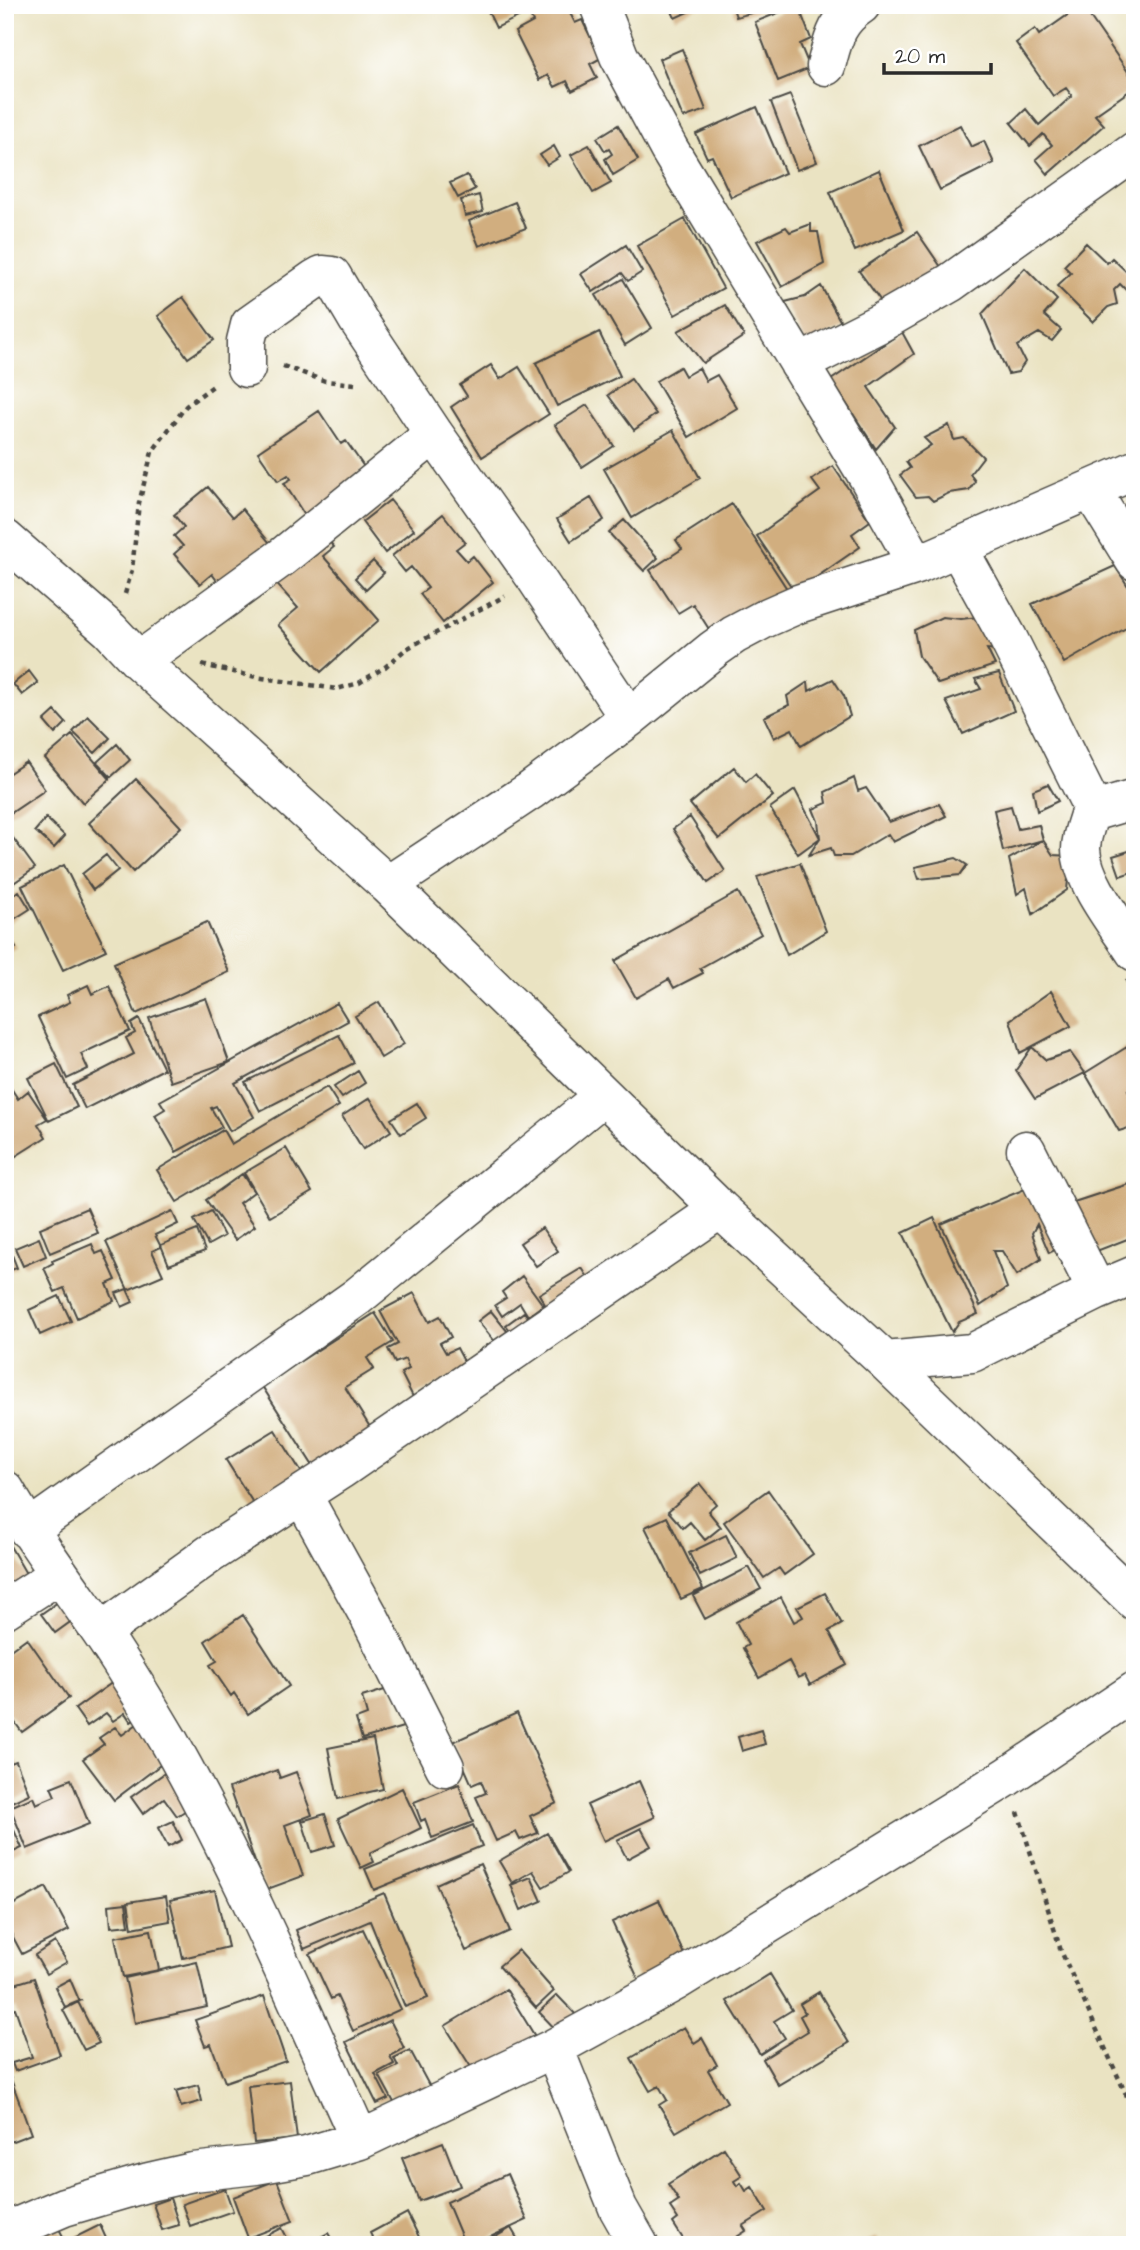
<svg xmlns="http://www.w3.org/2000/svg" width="1140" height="2250" viewBox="0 0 1140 2250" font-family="'Architects Daughter',sans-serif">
<rect width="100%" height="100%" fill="#fff"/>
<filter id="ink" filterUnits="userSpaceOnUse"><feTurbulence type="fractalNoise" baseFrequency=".0143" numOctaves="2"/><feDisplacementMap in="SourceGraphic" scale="14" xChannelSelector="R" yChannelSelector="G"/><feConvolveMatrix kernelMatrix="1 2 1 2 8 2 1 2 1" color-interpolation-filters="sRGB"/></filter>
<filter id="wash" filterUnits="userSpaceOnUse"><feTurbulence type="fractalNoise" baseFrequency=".00686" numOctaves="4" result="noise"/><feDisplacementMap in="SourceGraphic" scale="28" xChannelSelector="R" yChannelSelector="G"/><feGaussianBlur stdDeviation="1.57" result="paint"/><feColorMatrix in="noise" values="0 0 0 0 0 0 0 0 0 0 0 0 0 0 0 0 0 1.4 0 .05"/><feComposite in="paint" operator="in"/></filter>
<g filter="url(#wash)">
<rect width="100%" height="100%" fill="#eae3c2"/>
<g id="blocks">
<path fill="#d1ae7f" d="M485,5H536L537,8L543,5H566L575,23L582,20L601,58L590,64L597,78L572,91L567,81L555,87L548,75L539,80L515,32L533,22L528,12L496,28Z
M669,5H703L675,18Z
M732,5H761L762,10L736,17Z
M798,5L811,39L800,44L810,68L778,81L755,22Z
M1082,5L1135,82V87L1095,115L1104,125L1048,174L1036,159L1052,145L1043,134L1030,146L1011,123L1026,109L1039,125L1072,96L1066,88L1053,96L1016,43L1035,29L1039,35Z
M682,49L706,110L683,118L659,59Z
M790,95L817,162L797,170L771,102Z
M757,107L785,173L731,197L712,156L707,158L696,134Z
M618,125L638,160L613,175L605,159L612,154L609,149L605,151L597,138Z
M960,125L971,147L984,141L994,163L940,190L919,146Z
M589,145L611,183L593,193L571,155Z
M554,146L560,157L547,165L540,155Z
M879,170L904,230L855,251L830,192Z
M467,175L475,189L458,198L450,183Z
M479,195L483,212L465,216L461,200Z
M515,202L526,228L479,246L469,221Z
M685,219L723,288L675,315L637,246Z
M811,224V232H818L824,264L782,287L757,241L786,227L790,232Z
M917,232L941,267L886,308L859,271Z
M1086,243L1107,263L1112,258L1135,280V287L1129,293L1120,284L1114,290L1117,304L1108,307L1093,322L1057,286L1071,273L1064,266Z
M626,245L642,272L628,281L622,273L593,292L581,274Z
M1025,268L1057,300L1044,315L1061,330L1052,341L1039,333L1017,346L1025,362L1018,372L1008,374L982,314Z
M623,279L652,328L625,345L596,295Z
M821,286L843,326L807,347L785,302L805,297Z
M183,297L214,340L188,358L158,316Z
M725,305L744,336L703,363L678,331Z
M599,332L620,376L557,406L536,363Z
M902,332L914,354L868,387L895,427L876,449L831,380Z
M491,365L500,379L519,367L549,414L482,457L451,407L467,396L460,385Z
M680,367L685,376L699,368L706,381L717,375L737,408L689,437L656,381Z
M631,379L656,414L634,430L608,395Z
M587,405L614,446L582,467L555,425Z
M319,411L341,444L346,441L364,467L309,522L284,483L291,479L288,475L278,481L258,452Z
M949,425L954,440L964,438L983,457L970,474L975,481L969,490L949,493L933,501L928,496L916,497L900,475L910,468L906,462L931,445L924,438Z
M673,430L700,478L632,518L604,469Z
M833,466L870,521L852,534L860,547L795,592L757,536L820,491L812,480Z
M208,487L233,517L242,509L274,548L224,590L212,574L200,584L174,554L183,546L174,536L184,527L174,515Z
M591,498L604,520L571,541L557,519Z
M390,500L414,530L385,553L362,522Z
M732,504L789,592L716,640L693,604L678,613L650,570L682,549L676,540Z
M443,514L465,542L456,549L467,561L473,556L493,582L443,623L420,594L428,588L411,567L405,572L392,556Z
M624,520L658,558L644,571L609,533Z
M320,531L334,547L323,556L379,620L321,672L278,625L298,608L273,580Z
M373,561L384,573L366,590L355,578Z
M1115,566L1135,597V623L1064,663L1032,604Z
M942,617L961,619L978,617L1001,650L987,649L995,665L938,684L919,656L914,630Z
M29,671L38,683L22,695L13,684Z
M999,673L1014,711L963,734L946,701L981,689L975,679Z
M833,679L844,696L850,716L801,746L792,729L774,738L764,717L789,705L787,696L808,682L809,691Z
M55,711L66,723L55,734L44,721Z
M88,716L110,738L95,753L73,732Z
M72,735L110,779L83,803L45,758Z
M117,744L130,760L111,777L97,762Z
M26,762L45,790L5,817V776Z
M734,767L746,782L755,774L773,796L719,839L690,804Z
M854,778L858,791L866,788L889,822L939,804L946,816L893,842L888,834L851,856H834L831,848L809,855L820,838L818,821L813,809L827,803L825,792Z
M136,779L181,827L133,872L89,823Z
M1048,784L1058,801L1037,811L1033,790Z
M795,790L820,838L798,854L770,808Z
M1011,806L1018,829L1039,825L1043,840L1003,851L994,810Z
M1135,811V840L1134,841L1125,813Z
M690,817L725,871L708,883L673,829Z
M46,818L65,836L54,848L35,831Z
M5,827L35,868L5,889Z
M1043,840L1053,855L1070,856L1067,890L1033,914L1026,888L1017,894L1009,859Z
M1135,849V871L1120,876L1113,856Z
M106,855L118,870L93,890L82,874Z
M956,858L967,865L960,875L919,879L915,867Z
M800,863L826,931L787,955L757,877Z
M64,865L106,950L63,970L22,886Z
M19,891L30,909L5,925V899Z
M738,892L761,934L700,968L703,973L674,988L669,979L636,998L615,961Z
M207,922L229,972L136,1014L114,963Z
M5,931L16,948L5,955Z
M1135,975V1001L1126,981Z
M88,985L92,994L109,986L130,1031L81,1054L88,1069L67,1079L38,1017L70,1002L67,995Z
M1051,991L1071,1026L1020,1053L1010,1020Z
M206,998L229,1062L171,1082L149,1018Z
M379,1002L404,1044L381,1058L355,1016Z
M337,1003L348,1021L235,1083L254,1117L230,1131L216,1106L211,1108L222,1127L176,1152L155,1115L165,1109L160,1101Z
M139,1019L164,1069L85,1109L73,1085L134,1054L126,1038L135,1033L131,1024Z
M339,1035L354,1063L260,1111L245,1082Z
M1135,1042V1088L1128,1090L1135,1104V1126L1119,1131L1085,1073Z
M1032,1047L1046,1060L1070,1052L1085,1073L1035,1099L1016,1070Z
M56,1064L77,1107L49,1121L28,1078Z
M358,1071L365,1083L342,1098L334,1087Z
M7,1082L18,1099L28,1091L47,1119L38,1124L46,1137L5,1163V1083Z
M327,1087L339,1106L177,1202L157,1170L223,1130L231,1144Z
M370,1098L391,1131L363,1149L342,1116Z
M417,1103L426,1118L401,1134L391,1119Z
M286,1148L312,1192L270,1217L244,1173Z
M242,1174L254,1192L239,1203L255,1226L235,1240L206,1200Z
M1135,1182V1236L1089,1254L1071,1203Z
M1037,1184L1061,1247L1049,1253L1037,1224L1032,1233L1041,1259L1017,1275L1002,1251H993L1007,1288L980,1306L941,1224Z
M87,1208L98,1233L50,1253L40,1228Z
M172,1211L178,1224L155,1235L161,1247L152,1251L163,1275L128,1290L106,1242Z
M211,1211L224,1236L208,1245L194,1220Z
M934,1218L978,1314L959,1322L952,1332L903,1233Z
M542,1228L558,1251L536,1266L520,1243Z
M197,1230L205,1251L169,1265L161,1245Z
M39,1238L46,1256L23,1266L15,1248Z
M92,1244L96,1254L103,1251L116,1280L107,1284L114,1301L77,1318L64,1288L55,1292L44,1268L53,1263L52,1261Z
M9,1247L17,1268L5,1272V1249Z
M582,1268L598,1293L554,1320L539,1294Z
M522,1276L543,1305L528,1316L520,1303L502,1316L495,1305L506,1298L502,1292Z
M127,1289L133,1302L122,1307L116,1293Z
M414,1293L429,1322L440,1316L451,1337L440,1343L446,1353L457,1348L468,1369L413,1397L401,1373L409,1369L405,1359L395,1363L388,1349L398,1344L380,1311Z
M59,1296L71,1321L40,1335L29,1310Z
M491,1311L512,1337L500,1348L478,1321Z
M524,1312L537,1329L519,1342L506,1325Z
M375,1313L393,1342L367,1358L374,1369L345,1387L373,1432L315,1469L262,1386Z
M275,1430L305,1478L257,1509L226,1460Z
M700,1484L716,1504L708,1511L721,1527L705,1540L690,1522L683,1528L668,1511Z
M768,1490L813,1554L784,1575L779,1568L764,1578L724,1522Z
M667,1517L703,1589L681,1599L645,1527Z
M726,1535L737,1558L700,1576L689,1553Z
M10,1546L32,1584L5,1599V1548Z
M749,1567L761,1589L705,1619L693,1596Z
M825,1593L842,1624L829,1631L847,1665L810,1685L805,1675L798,1678L789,1661L759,1678L743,1648L748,1645L736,1622L781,1597L794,1622L803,1617L797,1607Z
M58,1602L73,1620L55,1633L41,1614Z
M243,1615L289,1686L248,1714L234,1693L231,1696L210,1665L217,1661L205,1641Z
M27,1638L69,1698L22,1732L5,1709V1654Z
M116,1680L141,1715L131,1722L125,1713L113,1721L106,1713L87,1726L75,1709Z
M391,1688L403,1727L362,1739L356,1719L367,1715L362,1697Z
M517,1713L557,1803L530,1816L538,1833L520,1840L516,1832L496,1841L476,1797L486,1793L481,1781L472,1785L453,1742Z
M140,1722L168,1759L114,1800L83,1759L104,1744L99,1738L115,1727L122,1735Z
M761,1730L765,1744L742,1751L738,1737Z
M373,1739L383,1789L338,1799L328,1748Z
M16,1761L29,1794L12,1802L5,1785V1765Z
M169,1770L194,1805L177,1816L164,1798L143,1814L131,1797Z
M277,1770L280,1778L296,1772L312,1815L285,1825L303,1876L265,1890L229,1788Z
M71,1779L89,1824L27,1849L10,1807L33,1797L36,1804L55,1796L51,1787Z
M639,1781L655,1817L604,1841L587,1805Z
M459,1784L473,1822L432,1838L425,1819L421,1821L414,1802Z
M402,1788L421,1828L370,1853L374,1862L361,1868L338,1819Z
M5,1810L22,1848L5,1856Z
M325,1814L335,1845L312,1852L302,1821Z
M173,1821L182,1840L168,1847L158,1828Z
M473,1825L482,1846L374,1890L365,1869Z
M641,1828L651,1846L627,1859L617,1840Z
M547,1833L569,1872L543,1887L533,1871L512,1883L499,1861Z
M480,1864L510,1931L466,1951L436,1884Z
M531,1877L542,1901L521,1910L511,1885Z
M5,1881L14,1895L5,1900Z
M46,1887L69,1930L22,1954L5,1922V1909Z
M215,1890L228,1947L183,1958L170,1900Z
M384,1893L428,1998L405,2007L370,1921L304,1949L296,1930Z
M166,1896L170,1921L132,1928L128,1902Z
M659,1900L688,1963L641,1985L612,1922Z
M126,1903L129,1925L111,1927L109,1905Z
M363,1929L401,2009L353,2031L337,1996L331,1999L310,1954Z
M151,1930L159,1970L123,1977L115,1937Z
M55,1942L67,1962L46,1974L35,1955Z
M518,1950L554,1991L536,2008L499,1966Z
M197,1962L207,2007L135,2023L125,1978Z
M770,1974L792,2010L774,2021L785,2038L760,2054L727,2001Z
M34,1978L60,2055L15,2071L12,2063L32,2057L15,2008L5,2011V1987Z
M70,1979L79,2000H82L65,2007L55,1987Z
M506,1989L536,2038L476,2075L445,2026Z
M819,1992L849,2043L778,2085L763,2059L808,2031L800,2016L805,2013L800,2004Z
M557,1995L580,2019L562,2036L539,2012Z
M264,1996L286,2061L225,2082L211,2044L205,2046L195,2020Z
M78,2002L99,2043L84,2050L63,2010Z
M390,2020L404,2048L390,2056L394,2064L375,2074L388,2099L377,2104L346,2042Z
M684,2027L694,2043L702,2038L717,2065L708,2070L727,2102L676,2132L659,2105L667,2100L659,2086L650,2091L631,2058Z
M410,2050L431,2089L397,2108L379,2075L398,2066L394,2058Z
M5,2063L31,2134L5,2144Z
M290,2081L297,2139L254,2143L248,2086Z
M198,2085L202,2101L181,2107L176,2091Z
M443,2142L460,2186L419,2201L402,2158Z
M724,2148L742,2176L734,2181L737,2186L741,2183L746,2191L752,2187L767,2211L743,2226L746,2231L724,2245H687L673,2223L678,2219L670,2207L679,2201L668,2184Z
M507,2174L527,2220L473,2245H465L447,2202Z
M277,2180L293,2221L248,2238L233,2197Z
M225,2189L233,2211L190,2226L182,2204Z
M170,2198L179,2225L162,2230L153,2204Z
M407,2213L423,2245H376L370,2233Z
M57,2225L66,2242L100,2225L109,2245H41L36,2235Z
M282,2228L291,2245H267L264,2237Z
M511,2228L521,2245H482Z
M328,2233L335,2245H306Z
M876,2237L880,2245H859Z"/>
</g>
</g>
<g filter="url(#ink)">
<use href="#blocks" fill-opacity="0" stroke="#484742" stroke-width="2"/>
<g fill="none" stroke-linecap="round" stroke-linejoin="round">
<defs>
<path id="minor" d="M599,5L619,56L669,149L868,477L917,565
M826,66C833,40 836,21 861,5
M799,364L880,323L950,283L1135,151
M246,368V341L250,325L315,279L322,275L332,276L358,320L434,434L535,577L629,718
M1091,490L1135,561
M5,539L110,630L139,661L388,885L720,1209L885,1361L1135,1601
M958,548L1008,638L1090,803L1098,810L1135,799
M139,661L281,558L434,434
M1092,806C1088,820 1081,835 1081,849C1082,882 1117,924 1135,952
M388,885L530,791L629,718L714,649L734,635L766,618L798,604L917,565L1135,470
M1026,1150L1097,1291
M885,1361L972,1353L1097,1291L1135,1275
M5,1490C34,1540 67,1584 100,1631C125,1667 148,1706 170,1743C242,1871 300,2007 360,2140
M302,1495L370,1618L445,1767
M28,1530L357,1297L603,1096
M5,1609L58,1575
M101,1632L210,1554L340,1470L720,1209
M554,2048L618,2208L639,2245
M5,2232L64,2207L149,2182L193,2172L256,2165L307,2156L360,2140L554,2048L676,1981L1007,1777L1135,1691"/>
</defs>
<use href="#minor" stroke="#484742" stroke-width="41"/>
<path stroke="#484742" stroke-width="4.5" stroke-dasharray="5 5" stroke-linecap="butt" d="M283,366L325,381L355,384
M125,594L132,570L139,503L152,452L186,406L213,386
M202,665L256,677L337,689L359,683L385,667L406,649L505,596
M1018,1812L1061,1951L1135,2114"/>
<use href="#minor" stroke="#fff" stroke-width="38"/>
</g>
</g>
<rect width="1140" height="2250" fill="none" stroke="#fff" stroke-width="28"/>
<path d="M884 63v10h107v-10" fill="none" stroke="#2b2b2b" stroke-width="3.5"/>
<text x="895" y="63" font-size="21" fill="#2b2b2b" stroke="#ffffff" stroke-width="5" paint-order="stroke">20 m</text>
</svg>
